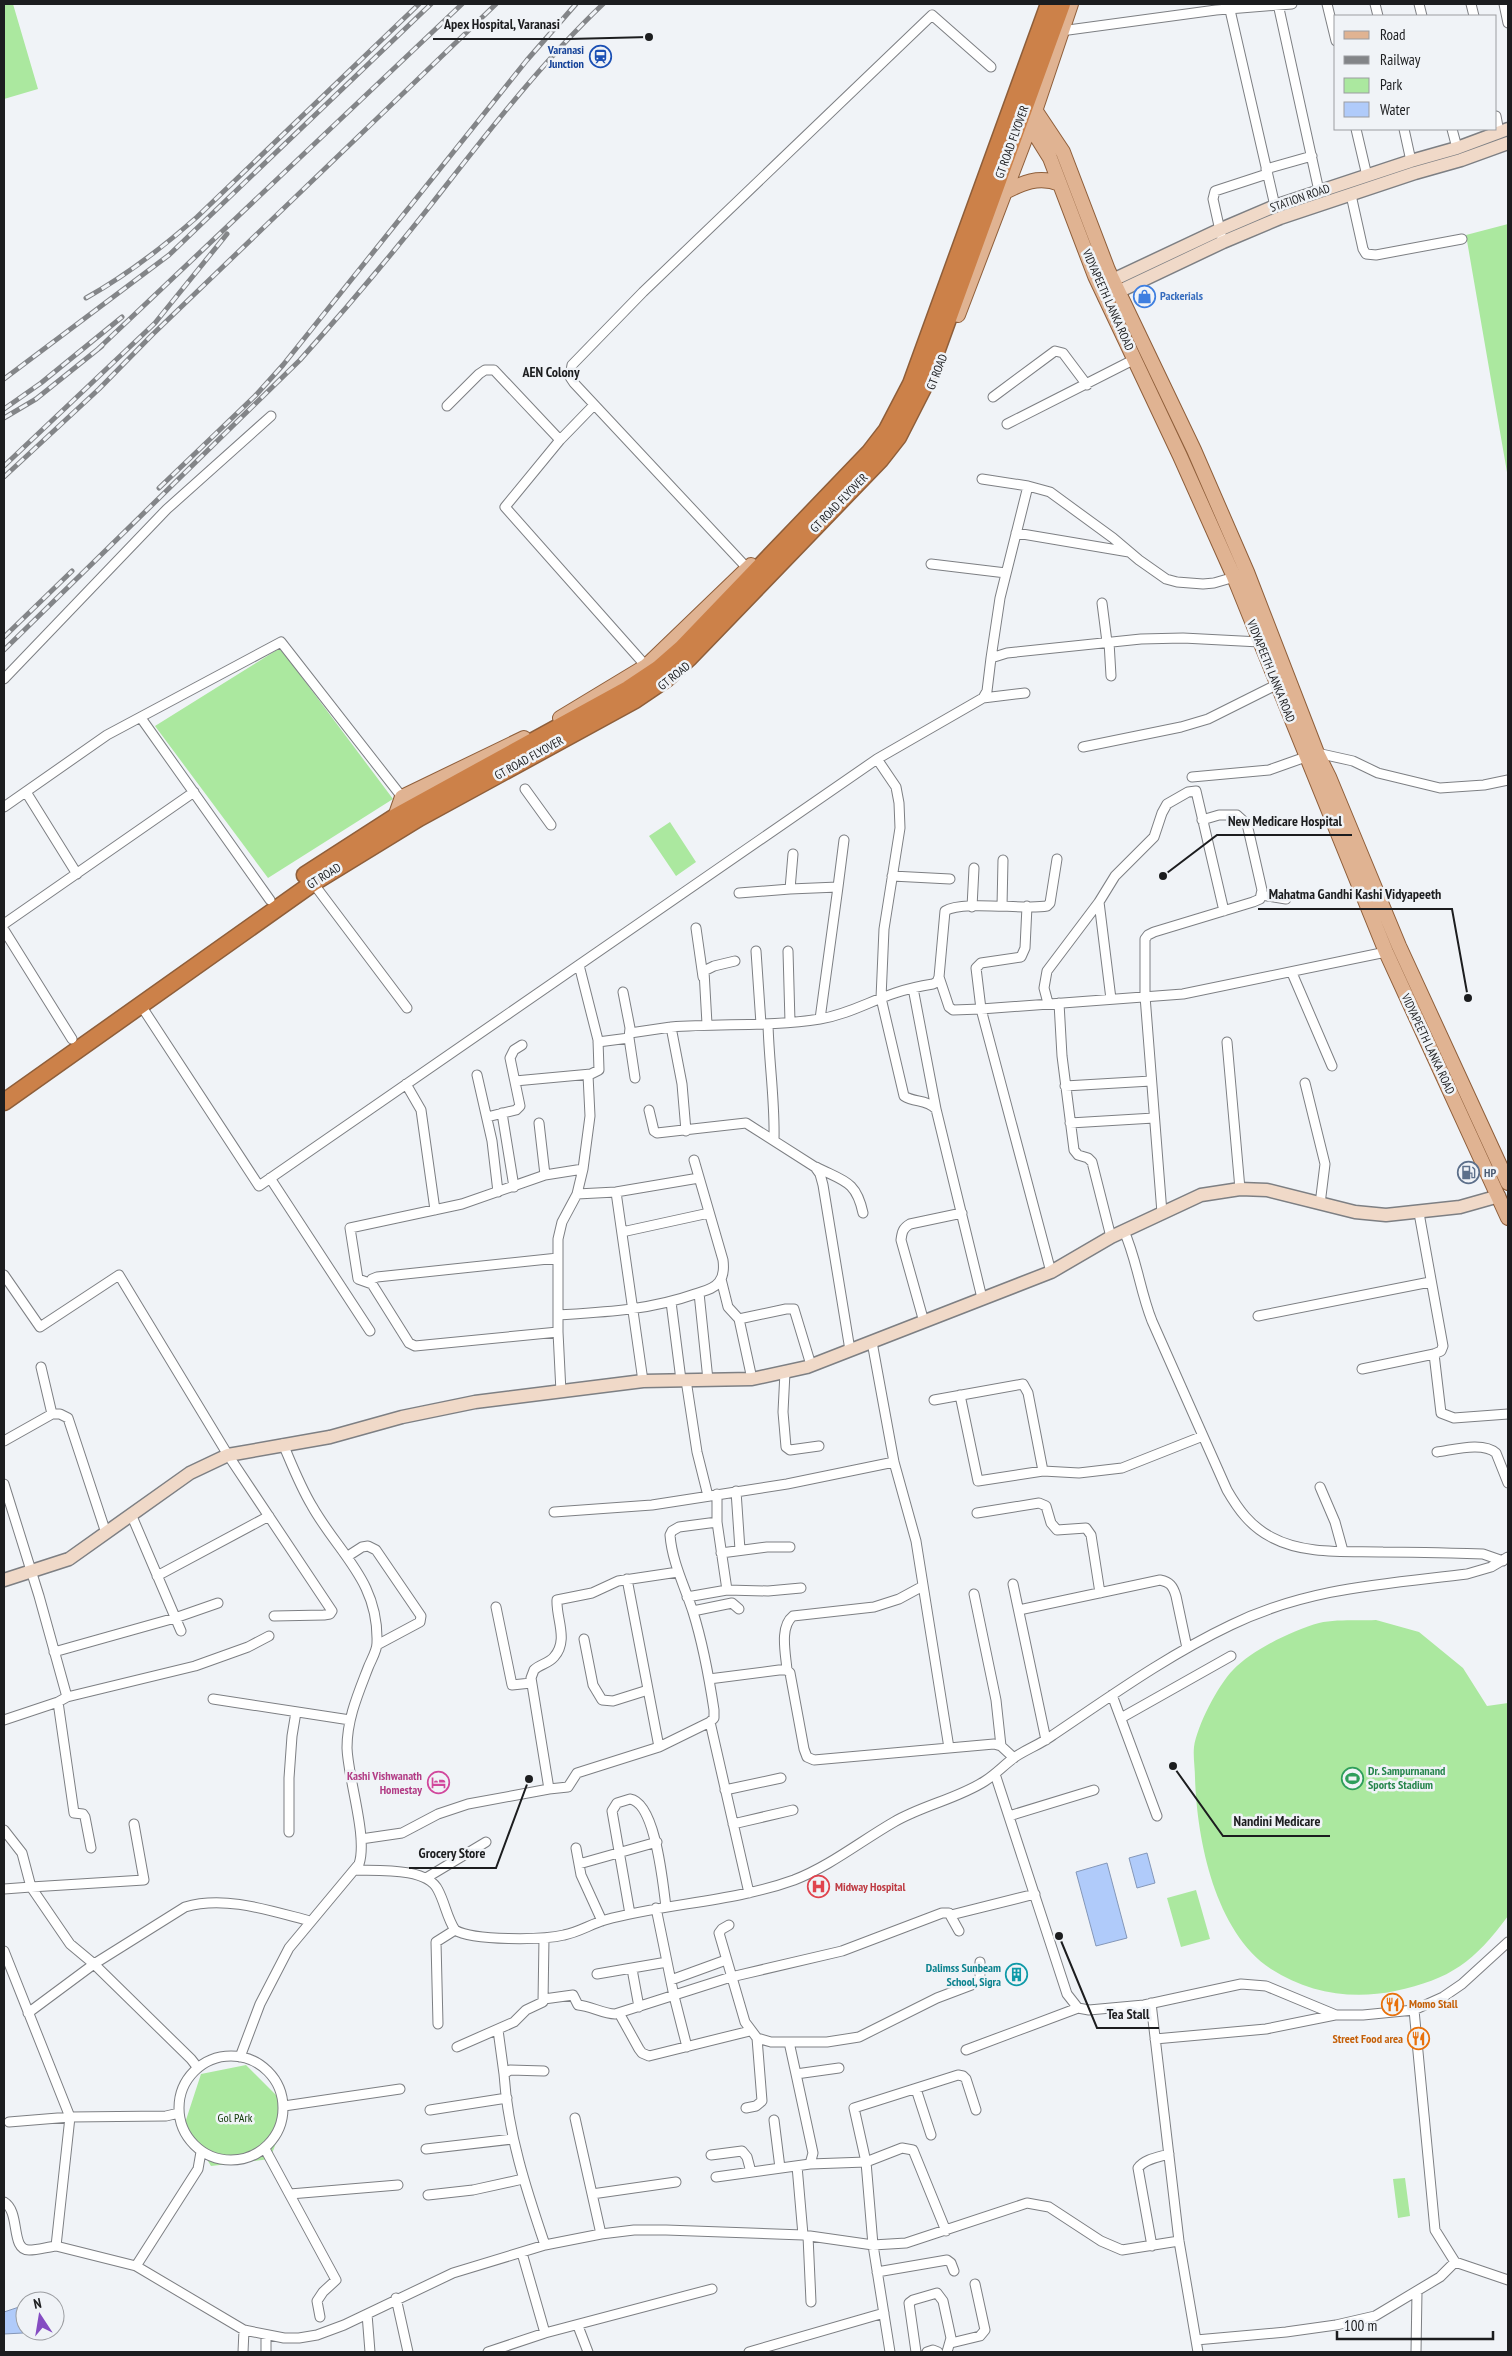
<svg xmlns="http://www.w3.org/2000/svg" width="1512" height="2356" viewBox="0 0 1512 2356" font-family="'PT Sans Narrow',sans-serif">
<rect width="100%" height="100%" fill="#f0f3f7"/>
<path fill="#abe89f" d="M4,4H13L38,89L4,99Z
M1508,224V478L1466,235Z
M280,648L393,799L268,878L155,726Z
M670,822L696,862L676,876L649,836Z
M1376,1620L1419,1632L1463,1668L1487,1706L1508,1703V1916C1474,1962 1451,1979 1395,1991C1352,2000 1308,1993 1271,1969C1215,1932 1197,1840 1195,1778C1195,1768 1193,1757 1194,1747C1197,1726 1218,1685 1233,1670C1252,1650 1293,1630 1319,1623C1336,1619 1358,1621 1376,1620Z
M1196,1890L1210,1939L1181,1947L1167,1898Z
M246,2065L289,2108L270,2159L211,2166L185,2123L201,2074Z
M1405,2178L1410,2216L1398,2218L1393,2179Z"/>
<path fill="#b0cbfa" stroke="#8497b8" d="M1147,1853L1155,1883L1137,1888L1129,1858Z
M1107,1863L1127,1938L1096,1946L1076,1872Z
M25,2305L23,2333L4,2334V2312Z"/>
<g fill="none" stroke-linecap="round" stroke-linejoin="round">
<defs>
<path id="street" d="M1278,4L1319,191
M1327,4L1336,41
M1375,4L1378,16
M1419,4L1422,16
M1471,4L1474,16
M1504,4L1508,23
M1230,10L1275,206
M1061,31L1216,10L1292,4
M1496,116L1499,132
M1356,129L1367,176
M1404,129L1411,161
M1452,129L1457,148
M1266,169L1312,156
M1351,195L1363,249L1366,254L1376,255L1462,239
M1221,235L1213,199L1215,191L1267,174
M993,397L1055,351L1063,353L1087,385
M594,405L560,440L505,507L646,666
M447,406L479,374L485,370H494L560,440
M1007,424L1135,359
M982,479L1028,486L1050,492L1113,538L1139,560L1166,579L1177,582L1203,584L1214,583L1238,576
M1016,533L1129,552
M931,564L1006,573
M748,569L574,383L570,377L572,365L643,292L932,15L991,67
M1102,603L1107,642
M1109,642L1111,676
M991,658L1000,598L1028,486
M4,679L167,509L271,416
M983,698L1025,693
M141,718L270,900
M1083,747L1181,727L1208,719L1276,685
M877,759L896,787L899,803L900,828L884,929L881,998L904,1096C915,1103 926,1099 936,1109L982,1298
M1192,777L1269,770L1317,753L1353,761L1378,773L1440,788L1484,785L1508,780
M525,789L551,825
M26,792L77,874
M4,807L107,735L281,642L402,797
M892,876L950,879
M313,883L407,1008
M838,887L844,840
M790,889L793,854
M739,893L790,889L838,887L820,1019
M1261,895L1286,899
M1002,906L1003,860
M972,907L974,868
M4,924L194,792
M696,928L703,977
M4,930L72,1039
M756,951L761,1024
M788,951L790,1022
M1292,973L1332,1066
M939,977L949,1007L953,1010L981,1009L976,968L981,963L1021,957L1025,948L1027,906
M913,988L936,1109
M1111,999L1099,902L1115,876L1154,837L1162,813L1167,804L1188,792L1196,791L1224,911
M1048,1003L1044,988L1047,971L1099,902
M1059,1003L1062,1056L1074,1150L1078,1155L1088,1158L1092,1162L1111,1237
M140,1004L259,1186L877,759L983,698L987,691L991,658L1007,653L1141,639L1183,638L1260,642
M707,1024L704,971L714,966L735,961
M768,1024C769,1063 775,1101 774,1139
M630,1033L671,1027
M629,1038L635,1078
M598,1042L629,1038L630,1028L623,992
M1227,1042L1240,1189
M477,1075L492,1141L498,1192
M515,1081L591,1074L599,1070L598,1040L579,965
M1305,1083L1325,1164L1320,1204
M406,1084L421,1110L435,1210
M1065,1086L1151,1081
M649,1110L654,1131L657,1133L746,1123L815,1167L820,1174L823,1185L850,1350
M502,1113L514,1187
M487,1117L516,1110L520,1106L510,1058L514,1050L522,1045
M539,1123L545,1175
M1070,1123L1154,1118
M686,1131L682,1084L671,1027C720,1023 770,1027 820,1019C849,1014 868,1002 895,993C907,989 920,986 933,984L937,982L939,977L945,911C963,900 1024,910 1047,906L1050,903L1057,859
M816,1167C843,1181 856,1180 863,1213
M270,1178L370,1331
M616,1192L643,1381
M577,1194L616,1192L699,1178
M1162,1213L1145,996V939L1148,935L1154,932L1253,902L1260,899L1262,890L1247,824L1237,815H1219L1202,820
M1124,1231C1137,1260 1140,1291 1152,1321L1227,1490C1238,1509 1250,1526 1271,1537C1304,1555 1346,1551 1383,1552C1417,1552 1450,1553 1483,1554L1503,1561
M622,1232L709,1213
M1051,1272L981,1009L1183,994L1386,952
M4,1275L40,1327L119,1275L228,1455L332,1611L330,1614L324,1615L274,1616
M721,1279L728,1307L739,1319L752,1379
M372,1284L358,1279L350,1228L462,1204L545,1175L583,1169
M699,1293L708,1380
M671,1302L681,1380
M558,1315C605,1312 650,1310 695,1294C703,1291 713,1290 719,1282C724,1276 724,1268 723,1260L694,1160
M1258,1316L1430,1282
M739,1319L786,1309H794L811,1365
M924,1322L901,1240C902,1232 903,1228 910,1224L962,1213
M558,1332L415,1346L409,1343L372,1284V1279L377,1277L558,1258
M872,1342L894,1462L916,1541L949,1748L994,1744L1001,1746L1014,1758
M1434,1354L1441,1413L1454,1418L1508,1414
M1362,1369L1434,1354L1441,1351L1443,1346L1419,1213
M785,1372L783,1412L786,1447L790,1450L819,1446
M686,1380L697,1452L708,1496
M561,1392L558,1332V1239L562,1222L577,1194L583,1169L590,1116L588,1075
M960,1395L978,1481L1043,1471L1079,1473L1122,1468L1203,1436
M934,1400L1023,1384L1028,1393L1043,1471
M52,1414H60L68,1418L106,1533
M4,1441L52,1414L41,1367
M1437,1452C1453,1450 1483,1441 1496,1453L1508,1483
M4,1484L39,1596L67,1697L58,1702L74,1813L83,1814L85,1817L91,1848
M1320,1487L1335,1522L1343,1551
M736,1491L740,1550
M717,1494V1522L727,1590
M554,1512L652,1505L787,1484L894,1462
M977,1513L1039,1503L1046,1506L1051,1523L1057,1530L1086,1528L1091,1535L1100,1593
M131,1514L181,1631
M721,1553L767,1547H790
M348,1556L362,1547L368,1546L376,1550L421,1616L420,1622L377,1645
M157,1576L269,1516
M627,1579L659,1747L710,1722L714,1718V1710C709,1677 703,1644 693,1612C685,1587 672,1562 670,1535L672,1531L679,1527L717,1522
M1013,1584L1046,1740
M974,1594L996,1700L1001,1746
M687,1597L727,1590L768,1591L801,1588
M496,1607L512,1685L531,1683
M1019,1610L1160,1580C1170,1582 1173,1586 1176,1596L1187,1648
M693,1611L732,1603L739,1609
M584,1639L593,1685L602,1700L613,1701L648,1690
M54,1652L175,1618L218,1603
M787,1670C786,1655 779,1627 793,1616L874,1607L899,1599L923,1586
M709,1679L779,1670H787L790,1673L804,1749L807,1757L814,1760L949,1748
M1112,1695L1157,1816
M67,1697L195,1666L248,1647L269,1636
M213,1699L350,1720
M1121,1718L1231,1656
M4,1720L58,1702
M710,1722L749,1893
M995,1774L1067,1994L1078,2008L1089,2010L1144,2005L1241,1984L1266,1986L1336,2015H1363L1414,2010L1443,1997L1462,1984L1508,1942
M549,1789L531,1678L534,1670C540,1664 548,1664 554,1657C569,1640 556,1619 557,1600L592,1593L618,1581L678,1572
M725,1790L781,1778
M1009,1816L1094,1790
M733,1824L793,1810
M4,1830L22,1853L31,1887L144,1880L134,1824
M289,1832V1778L292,1736L296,1712
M361,1839L402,1833L438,1814L468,1804L549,1789L568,1787L577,1773L659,1747
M576,1848L581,1875L602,1921
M579,1864L657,1842
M354,1870C377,1871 427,1867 438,1890C445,1903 447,1918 455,1930C473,1941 543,1940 564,1935C579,1932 591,1924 605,1920C667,1903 733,1902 794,1880C830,1866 861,1841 894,1822C923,1805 957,1799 985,1781C996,1774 1004,1765 1015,1757C1027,1749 1041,1744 1053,1735C1111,1696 1168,1655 1231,1625C1307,1588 1384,1584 1467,1574L1491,1567L1508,1557
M426,1878L486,1842
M4,1889L31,1887L70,1944L94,1964L191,2059L198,2068
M656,1908L674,1996L687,2047
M630,1914L612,1811L617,1803L630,1799C656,1803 663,1885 666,1907
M951,1915L1035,1894
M729,1925L722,1929L719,1933L745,2022L757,2038L771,2042H827L859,2037L937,1998L974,1984L980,1978V1962
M4,1951L70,2117L166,2116L179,2113
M632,1969L639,2007
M597,1974L667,1962
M671,1980L726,1960
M544,1999L573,1995L578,2005C591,2006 603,2014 615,2014L731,1977L842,1951L942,1913H949L959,1931
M1151,2003L1179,2241L1198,2352
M1414,2010L1435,2230L1455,2262
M28,2013L94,1964L185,1907C225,1895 271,1911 310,1921
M619,2013L639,2049L642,2053L649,2056L750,2031
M438,2024L436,1942L455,1930
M498,2030L504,2074
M1155,2039L1266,2029L1335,2015
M789,2042L796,2074
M457,2047L514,2022L526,2010L543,2002L544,1938
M966,2050L1078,2008
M179 2108a52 52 0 1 1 104 0a52 52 0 1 1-104 0Z
M240,2057L260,2004L289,1948L359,1864C368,1837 348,1779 347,1748C347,1719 358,1694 368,1668C371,1660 377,1651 377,1643C379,1581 339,1554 312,1506C300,1486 292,1465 283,1444
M544,2071L510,2070L504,2074C508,2134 526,2189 545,2245
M916,2089L931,2135
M284,2106L400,2089
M746,2108L756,2106L762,2101L757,2038
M430,2110L507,2098
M575,2118L601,2234
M774,2120L780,2168
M9,2122L70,2117L56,2246L136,2266L244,2330L284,2338H299L317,2335L344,2325L453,2273L545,2245L601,2234L634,2230H666L803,2235L873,2245L906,2243L1027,2203L1049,2207L1101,2241L1122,2250L1179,2241
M265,2149L336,2280L323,2292L317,2301L320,2317
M426,2149L513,2139
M711,2155L742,2151L747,2157L751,2172
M810,2164L866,2162L902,2148L913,2150L946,2231
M797,2166L803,2235
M716,2177L810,2164L813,2153L796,2074L839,2068
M290,2194L398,2185
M592,2194L676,2182
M428,2195L473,2190L523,2179
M4,2202C21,2212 10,2250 29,2250C38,2250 47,2247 56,2246
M808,2236L811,2302
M1152,2246L1138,2168C1144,2159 1159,2157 1169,2154
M522,2253L545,2333
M136,2266L198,2169L201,2152
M877,2272L947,2260L951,2263L954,2271
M396,2298L408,2352
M367,2314L370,2352
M578,2326L588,2352
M1196,2340L1286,2332L1336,2325L1375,2316L1440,2277L1455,2262L1508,2280
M951,2343L980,2336L985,2330L975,2284
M243,2352L244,2330
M266,2352V2335
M488,2352L545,2333L712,2289
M749,2352L884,2313
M890,2352L873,2245L866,2162L854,2108L958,2075L963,2076L966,2079L976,2110
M916,2352L909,2303L913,2300L937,2293L943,2301L951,2338L947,2352
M927,2352L933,2350L938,2352
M1416,2352L1417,2292"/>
<path id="secondary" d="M1100,286L1219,230L1275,206L1411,161L1457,148L1508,129
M1105,298L1223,242L1280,218L1415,173L1461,160L1508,143
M4,1580L69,1559L190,1473L228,1455L330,1437L402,1417L475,1402L643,1381L752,1379L807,1367L1051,1272L1111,1237L1201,1195L1240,1189L1267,1190L1355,1212L1386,1215L1460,1207L1499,1196"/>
<path id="primary" d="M1035,110L1063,152L1108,270L1194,450L1247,572L1317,753L1329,777L1399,946L1508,1183
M1030,126L1050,158L1095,276L1180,456L1234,577L1386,952L1508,1218
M1003,193C1022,183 1039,175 1060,184
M958,315L1030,126L1071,4
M560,718L646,666L751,565
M395,817L402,797L524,738"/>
<path id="highway" d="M305,875L395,817L628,689L658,669L682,648L870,452L887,430L911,384L1049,4
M4,1102L313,883L419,818L635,700L666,679L690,657L880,460L898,437L923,388L1062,4"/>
</defs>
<use href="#street" stroke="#7d7f83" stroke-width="11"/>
<use href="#secondary" stroke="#7d7f83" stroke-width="15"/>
<use href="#primary" stroke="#8e5e3a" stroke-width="16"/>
<use href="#highway" stroke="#8e5e3a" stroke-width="19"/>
<use href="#street" stroke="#fff" stroke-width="9"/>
<use href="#secondary" stroke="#f0d9c8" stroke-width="12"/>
<use href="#primary" stroke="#e0b392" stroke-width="14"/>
<use href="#highway" stroke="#cc8149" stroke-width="16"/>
<defs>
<path id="rail" d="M86,298C127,275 162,248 197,217L419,4
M97,350L462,4
M4,379L169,255L431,4
M4,409L41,383L122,317
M4,418L36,399L102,346
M4,466L155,323L227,234
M4,477L99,389L152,335L496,4
M159,488L255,396L283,365L527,60L576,4
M4,637L72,571
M4,650L300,360C345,310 388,259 430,206C485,136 539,65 603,4"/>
</defs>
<use href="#rail" stroke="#838588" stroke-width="5"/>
<use href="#rail" stroke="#f0f3f7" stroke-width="3" stroke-dasharray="9" stroke-linecap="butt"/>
</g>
<defs>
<symbol id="station-ring" viewBox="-11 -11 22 22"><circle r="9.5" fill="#f0f3f7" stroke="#1a4fb4" stroke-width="1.5"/><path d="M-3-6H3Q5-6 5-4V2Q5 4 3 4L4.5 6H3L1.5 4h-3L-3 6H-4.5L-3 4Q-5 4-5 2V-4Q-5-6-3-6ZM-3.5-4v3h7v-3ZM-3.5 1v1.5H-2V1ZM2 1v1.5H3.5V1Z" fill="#1a4fb4"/></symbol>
<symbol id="shop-ring" viewBox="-11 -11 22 22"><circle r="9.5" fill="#f0f3f7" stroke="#3f7fe0" stroke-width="1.5"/><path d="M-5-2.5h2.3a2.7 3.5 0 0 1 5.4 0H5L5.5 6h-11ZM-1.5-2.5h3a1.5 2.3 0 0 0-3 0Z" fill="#3f7fe0"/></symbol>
<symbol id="fuel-ring" viewBox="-11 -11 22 22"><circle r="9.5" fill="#f0f3f7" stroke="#5c6f8a" stroke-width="1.5"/><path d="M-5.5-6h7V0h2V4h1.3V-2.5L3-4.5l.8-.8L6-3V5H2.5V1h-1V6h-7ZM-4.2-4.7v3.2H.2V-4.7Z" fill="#5c6f8a"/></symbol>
<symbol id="stadium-ring" viewBox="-11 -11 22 22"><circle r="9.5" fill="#f0f3f7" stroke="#2e9e5b" stroke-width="1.5"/><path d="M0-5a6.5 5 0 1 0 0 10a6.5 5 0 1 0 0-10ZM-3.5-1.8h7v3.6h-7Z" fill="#2e9e5b"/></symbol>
<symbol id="hotel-ring" viewBox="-11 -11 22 22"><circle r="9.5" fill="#f0f3f7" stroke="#d1479c" stroke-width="1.5"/><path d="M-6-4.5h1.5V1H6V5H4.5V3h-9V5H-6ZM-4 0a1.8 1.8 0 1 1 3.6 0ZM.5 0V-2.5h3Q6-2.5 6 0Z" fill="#d1479c"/></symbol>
<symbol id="hospital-ring" viewBox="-11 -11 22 22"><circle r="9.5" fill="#f0f3f7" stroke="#e0444e" stroke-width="1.5"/><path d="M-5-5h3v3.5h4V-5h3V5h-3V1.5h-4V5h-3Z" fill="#e0444e"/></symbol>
<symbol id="building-ring" viewBox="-11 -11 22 22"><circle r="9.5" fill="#f0f3f7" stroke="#0f9aa8" stroke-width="1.5"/><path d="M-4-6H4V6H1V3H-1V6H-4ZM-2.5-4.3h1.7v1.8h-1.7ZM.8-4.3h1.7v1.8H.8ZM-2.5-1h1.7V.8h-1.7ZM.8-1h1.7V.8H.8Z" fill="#0f9aa8"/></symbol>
<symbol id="restaurant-ring" viewBox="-11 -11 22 22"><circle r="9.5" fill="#f0f3f7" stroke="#e8710a" stroke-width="1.5"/><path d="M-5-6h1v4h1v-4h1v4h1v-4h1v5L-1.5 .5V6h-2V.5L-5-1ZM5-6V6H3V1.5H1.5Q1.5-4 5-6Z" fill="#e8710a"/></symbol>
</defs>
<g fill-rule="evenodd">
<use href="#station-ring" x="588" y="44" width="25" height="25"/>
<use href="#shop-ring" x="1132" y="284" width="25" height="25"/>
<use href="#fuel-ring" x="1456" y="1160" width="25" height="25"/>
<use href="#stadium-ring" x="1340" y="1766" width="25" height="25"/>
<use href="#hotel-ring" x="426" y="1770" width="25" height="25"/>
<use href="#hospital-ring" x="806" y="1874" width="25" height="25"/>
<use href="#building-ring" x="1004" y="1962" width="25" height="25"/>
<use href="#restaurant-ring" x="1380" y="1992" width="25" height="25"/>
<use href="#restaurant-ring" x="1406" y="2026" width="25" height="25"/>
</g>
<g text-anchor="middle" stroke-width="5" stroke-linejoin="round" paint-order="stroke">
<g font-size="12" font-weight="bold" fill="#164399" stroke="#f0f3f7" text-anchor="end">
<text x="584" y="54">Varanasi<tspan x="584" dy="14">Junction</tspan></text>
</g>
<g font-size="12" fill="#1c1d1f" stroke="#f0f3f7">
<text transform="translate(1012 142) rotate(-70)" y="4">GT ROAD FLYOVER</text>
<text transform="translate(1300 198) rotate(-19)" y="4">STATION ROAD</text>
<text transform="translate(1108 300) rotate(66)" y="4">VIDYAPEETH LANKA ROAD</text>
<text transform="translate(937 372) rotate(-69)" y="4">GT ROAD</text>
<text transform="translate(839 503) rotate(-46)" y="4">GT ROAD FLYOVER</text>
<text transform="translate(1271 671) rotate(68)" y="4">VIDYAPEETH LANKA ROAD</text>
<text transform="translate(674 676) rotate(-39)" y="4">GT ROAD</text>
<text transform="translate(529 758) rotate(-29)" y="4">GT ROAD FLYOVER</text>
<text transform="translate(324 876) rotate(-32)" y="4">GT ROAD</text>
<text transform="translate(1428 1044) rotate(65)" y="4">VIDYAPEETH LANKA ROAD</text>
</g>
<g font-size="12" font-weight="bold" fill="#366cbe" stroke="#f0f3f7" text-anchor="start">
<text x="1160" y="300">Packerials</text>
</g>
<g font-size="12" font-weight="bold" fill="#4e5e75" stroke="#f0f3f7" text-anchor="start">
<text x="1484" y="1177">HP</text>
</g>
<g font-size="12" font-weight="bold" fill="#27864d" stroke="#f0f3f7" text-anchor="start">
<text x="1368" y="1775">Dr. Sampurnanand<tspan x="1368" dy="14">Sports Stadium</tspan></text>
</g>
<g font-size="12" font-weight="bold" fill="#b23c85" stroke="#f0f3f7" text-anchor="end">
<text x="422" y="1780">Kashi Vishwanath<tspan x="422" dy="14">Homestay</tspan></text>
</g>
<g font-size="12" font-weight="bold" fill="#be3a42" stroke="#f0f3f7" text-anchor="start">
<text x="835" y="1891">Midway Hospital</text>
</g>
<g font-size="12" font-weight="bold" fill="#0d838f" stroke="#f0f3f7" text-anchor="end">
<text x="1001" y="1972">Dalimss Sunbeam<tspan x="1001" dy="14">School, Sigra</tspan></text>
</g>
<g font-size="12" font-weight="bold" fill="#c56008" stroke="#f0f3f7" text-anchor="start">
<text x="1409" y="2008">Momo Stall</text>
<text x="1403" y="2043" text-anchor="end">Street Food area</text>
</g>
<g font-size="12" fill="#0f3905" stroke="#f0f3f7">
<text x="235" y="2122">Gol PArk</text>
</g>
<g font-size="14" font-weight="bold" fill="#1c1d1f" stroke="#f0f3f7">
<text x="551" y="377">AEN Colony</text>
</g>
</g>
<path fill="none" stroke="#1c1d1f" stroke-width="2" d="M649 37L570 39H433M1163 876L1217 835H1352M1468 998L1452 909H1258M1173 1766L1223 1836H1330M529 1779L496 1868H409M1059 1936L1097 2028H1159"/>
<g fill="#1c1d1f" stroke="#f0f3f7" stroke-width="2">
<circle cx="649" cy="37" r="5"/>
<circle cx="1163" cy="876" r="5"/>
<circle cx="1468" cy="998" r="5"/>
<circle cx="1173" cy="1766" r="5"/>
<circle cx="529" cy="1779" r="5"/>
<circle cx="1059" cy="1936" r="5"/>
</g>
<g font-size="14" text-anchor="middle" font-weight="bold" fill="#1c1d1f" stroke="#f0f3f7" stroke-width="5" stroke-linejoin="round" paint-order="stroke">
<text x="502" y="29">Apex Hospital, Varanasi</text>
<text x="1285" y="826">New Medicare Hospital</text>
<text x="1355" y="899">Mahatma Gandhi Kashi Vidyapeeth</text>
<text x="1277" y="1826">Nandini Medicare</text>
<text x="452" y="1858">Grocery Store</text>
<text x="1128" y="2019">Tea Stall</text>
</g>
<rect width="1512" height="2356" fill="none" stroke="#1c1d1f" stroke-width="10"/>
<rect x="1334" y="15" width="162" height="115" fill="#f0f3f7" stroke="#9b9da1"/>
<rect x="1344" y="31" width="25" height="8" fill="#e0b392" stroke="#9b9da1"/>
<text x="1380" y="40" font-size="15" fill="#1c1d1f">Road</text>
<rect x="1344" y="56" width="25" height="8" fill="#838588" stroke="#9b9da1"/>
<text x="1380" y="65" font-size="15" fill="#1c1d1f">Railway</text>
<rect x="1344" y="78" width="25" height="15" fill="#abe89f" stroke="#9b9da1"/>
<text x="1380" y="90" font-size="15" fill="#1c1d1f">Park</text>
<rect x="1344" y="102" width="25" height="15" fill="#b0cbfa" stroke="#9b9da1"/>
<text x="1380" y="115" font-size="15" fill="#1c1d1f">Water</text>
<g transform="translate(40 2316) rotate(348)"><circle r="24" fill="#f0f3f7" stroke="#9b9da1"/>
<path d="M0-4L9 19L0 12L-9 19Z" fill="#854cc2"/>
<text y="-8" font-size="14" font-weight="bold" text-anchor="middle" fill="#1c1d1f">N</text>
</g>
<path d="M1337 2331v8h156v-8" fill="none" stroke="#1c1d1f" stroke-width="2.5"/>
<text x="1344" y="2331" font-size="15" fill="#1c1d1f" stroke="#f0f3f7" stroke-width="4" paint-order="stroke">100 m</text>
</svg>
